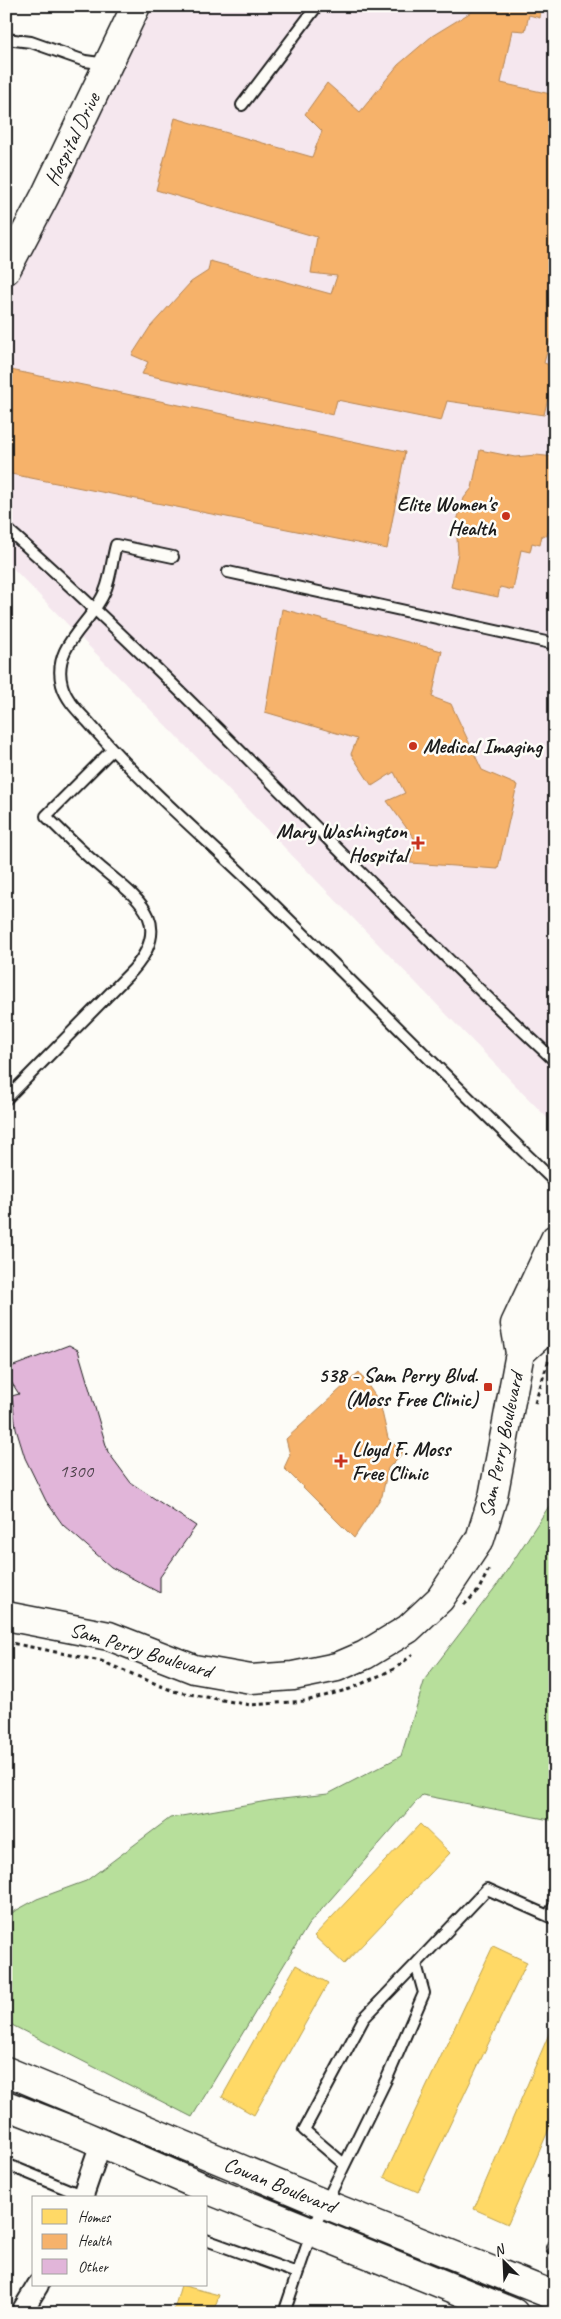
<svg xmlns="http://www.w3.org/2000/svg" width="561" height="2319" viewBox="0 0 561 2319" font-family="Caveat,sans-serif">
<rect width="100%" height="100%" fill="#fdfcf7"/>
<filter id="ink" filterUnits="userSpaceOnUse"><feTurbulence type="fractalNoise" baseFrequency=".02" numOctaves="2"/><feDisplacementMap in="SourceGraphic" scale="10" xChannelSelector="R" yChannelSelector="G"/><feConvolveMatrix kernelMatrix="1 2 1 2 8 2 1 2 1" color-interpolation-filters="sRGB"/></filter>
<g filter="url(#ink)">
<path fill="#f5e7ee" d="M154,6H555V1126L6,561V294Z"/>
<path fill="#b7df9b" stroke="#6a7e5c" d="M555,1497V1821L422,1795L308,1925L192,2117L6,2022V1916L37,1899L86,1881L170,1818L273,1800L328,1794L401,1756L425,1679L500,1581Z"/>
<path fill="#ffd966" stroke="#bba050" d="M420,1824L450,1853L344,1964L314,1936Z
M493,1946L527,1962L418,2192L384,2177Z
M296,1965L328,1983L254,2115L222,2097Z
M555,2020V2115L508,2224L474,2209Z
M181,2285L219,2295L213,2313H173Z"/>
<path fill="#f6b26b" stroke="#b58553" d="M481,6H541L540,18L529,15L525,31L512,30L501,83L555,95V322L544,363L555,367L544,415L447,401L441,421L337,400L333,415L142,374L148,362L132,355L150,327L191,282L208,271L210,261L331,294L337,276L311,273L317,237L156,190L175,118L312,157L322,131L305,114L327,83L360,112L398,65L432,36Z
M6,369L405,452L387,549L6,473Z
M480,450L515,457L536,455L555,457V534L548,532L547,536L542,535L540,545L532,543L530,552L521,550L513,590L500,587L498,597L451,587L458,553L456,524L464,498L472,488Z
M282,609L442,651L432,697L451,704L482,770L517,785L498,869L410,863L416,841L387,801L405,793L394,772L372,786L351,754L357,739L265,712Z
M359,1372L380,1403L388,1438L403,1453L388,1468L382,1496L354,1538L284,1468L290,1455L286,1439Z"/>
<path fill="#e1b5d9" stroke="#1c1c1c" d="M69,1345L78,1350L108,1452L131,1483L196,1526L160,1577V1593L111,1567L63,1525L46,1501L25,1458L16,1429L12,1396L19,1394L8,1377L11,1367Z"/>
<g fill="none" stroke-linecap="round" stroke-linejoin="round">
<defs>
<path id="lane" d="M6,39L31,42L85,61L107,64
M242,105L317,6
M6,528C197,697 368,888 555,1061
M173,557L116,545C112,559 111,577 105,591C92,624 51,645 62,685C66,700 79,712 89,723C141,784 203,836 261,892C359,988 456,1087 555,1182
M228,572L555,644
M6,1099L133,970C176,920 135,897 99,866C80,850 63,833 46,816L112,750
M548,1916L555,1905
M6,2164L86,2197
M344,2164L304,2130L364,2018L416,1964
M206,2240L297,2273
M552,2248L555,2242
M284,2313L312,2231L388,2076L424,1993L416,1964L487,1889L555,1919"/>
<path id="street" d="M82,2198L101,2143
M21,2313L38,2285"/>
<path id="secondary" d="M6,270L45,196L136,6
M520,1353L541,1334L555,1302
M6,1616L109,1636L194,1669L251,1679L293,1676L337,1667L365,1655L408,1629L440,1599L480,1539L493,1497L520,1353L515,1324L555,1239
M6,2071L325,2204L555,2296
M6,2105L83,2135L214,2192L514,2313"/>
</defs>
<use href="#lane" stroke="#1c1c1c" stroke-width="14"/>
<use href="#street" stroke="#1c1c1c" stroke-width="24"/>
<use href="#secondary" stroke="#1c1c1c" stroke-width="31"/>
<path stroke="#1c1c1c" stroke-width="3" stroke-dasharray="4 4" stroke-linecap="butt" d="M535,1403L549,1359
M464,1605L478,1591L490,1567
M6,1642L101,1661L173,1691L250,1705L306,1701L350,1689L396,1668L413,1654
M441,2310L447,2313"/>
<use href="#lane" stroke="#fdfcf7" stroke-width="10"/>
<use href="#street" stroke="#fdfcf7" stroke-width="20"/>
<use href="#secondary" stroke="#fdfcf7" stroke-width="28"/>
</g>
</g>
<g fill="#c8321e" stroke="#fdfcf7" stroke-width="2">
<circle cx="506" cy="516" r="5"/>
<circle cx="413" cy="746" r="5"/>
<path d="M415.5 835.5h5v5h5v5h-5v5h-5v-5h-5v-5h5z"/>
<rect x="483" y="1382" width="10" height="10" rx="2.5"/>
<path d="M338.5 1453.5h5v5h5v5h-5v5h-5v-5h-5v-5h5z"/>
</g>
<g text-anchor="middle" stroke-width="5" stroke-linejoin="round" paint-order="stroke">
<g font-size="19" fill="#4d424b">
<text x="76" y="1477">1300</text>
</g>
<g font-size="21" fill="#1c1c1c" stroke="#fdfcf7">
<text transform="translate(72 139) rotate(-64)" y="7">Hospital Drive</text>
<text transform="translate(501 1445) rotate(-78)" y="7">Sam Perry Boulevard</text>
<text transform="translate(141 1650) rotate(17)" y="7">Sam Perry Boulevard</text>
<text transform="translate(280 2185) rotate(22)" y="7">Cowan Boulevard</text>
</g>
<g font-size="21" font-weight="bold" fill="#1c1c1c" stroke="#fdfcf7" text-anchor="end">
<text x="496" y="511">Elite Women's<tspan x="496" dy="24">Health</tspan></text>
<text x="423" y="753" text-anchor="start">Medical Imaging</text>
<text x="407" y="838">Mary Washington<tspan x="407" dy="24">Hospital</tspan></text>
<text x="478" y="1382">538 - Sam Perry Blvd.<tspan x="478" dy="24">(Moss Free Clinic)</tspan></text>
<text x="352" y="1456" text-anchor="start">Lloyd F. Moss<tspan x="352" dy="24">Free Clinic</tspan></text>
</g>
</g>
<rect width="561" height="2319" fill="none" stroke="#fdfcf7" stroke-width="25"/>
<rect x="12" y="12" width="536" height="2294" fill="none" stroke="#1c1c1c" stroke-width="2" filter="url(#ink)"/>
<rect x="32" y="2196" width="175" height="90" fill="#fdfcf7" stroke="#a3a29f"/>
<rect x="42" y="2209" width="25" height="15" fill="#ffd966" stroke="#a3a29f"/>
<text x="78" y="2222" font-size="15" fill="#1c1c1c">Homes</text>
<rect x="42" y="2234" width="25" height="15" fill="#f6b26b" stroke="#a3a29f"/>
<text x="78" y="2246" font-size="15" fill="#1c1c1c">Health</text>
<rect x="42" y="2259" width="25" height="15" fill="#e1b5d9" stroke="#a3a29f"/>
<text x="78" y="2272" font-size="15" fill="#1c1c1c">Other</text>
<g transform="translate(504 2262) rotate(336)" stroke="#fdfcf7" stroke-width="4" paint-order="stroke">
<path d="M0-4L9 19L0 12L-9 19Z" fill="#1c1c1c"/>
<text y="-8" font-size="14" font-weight="bold" text-anchor="middle" fill="#1c1c1c">N</text>
</g>
</svg>
